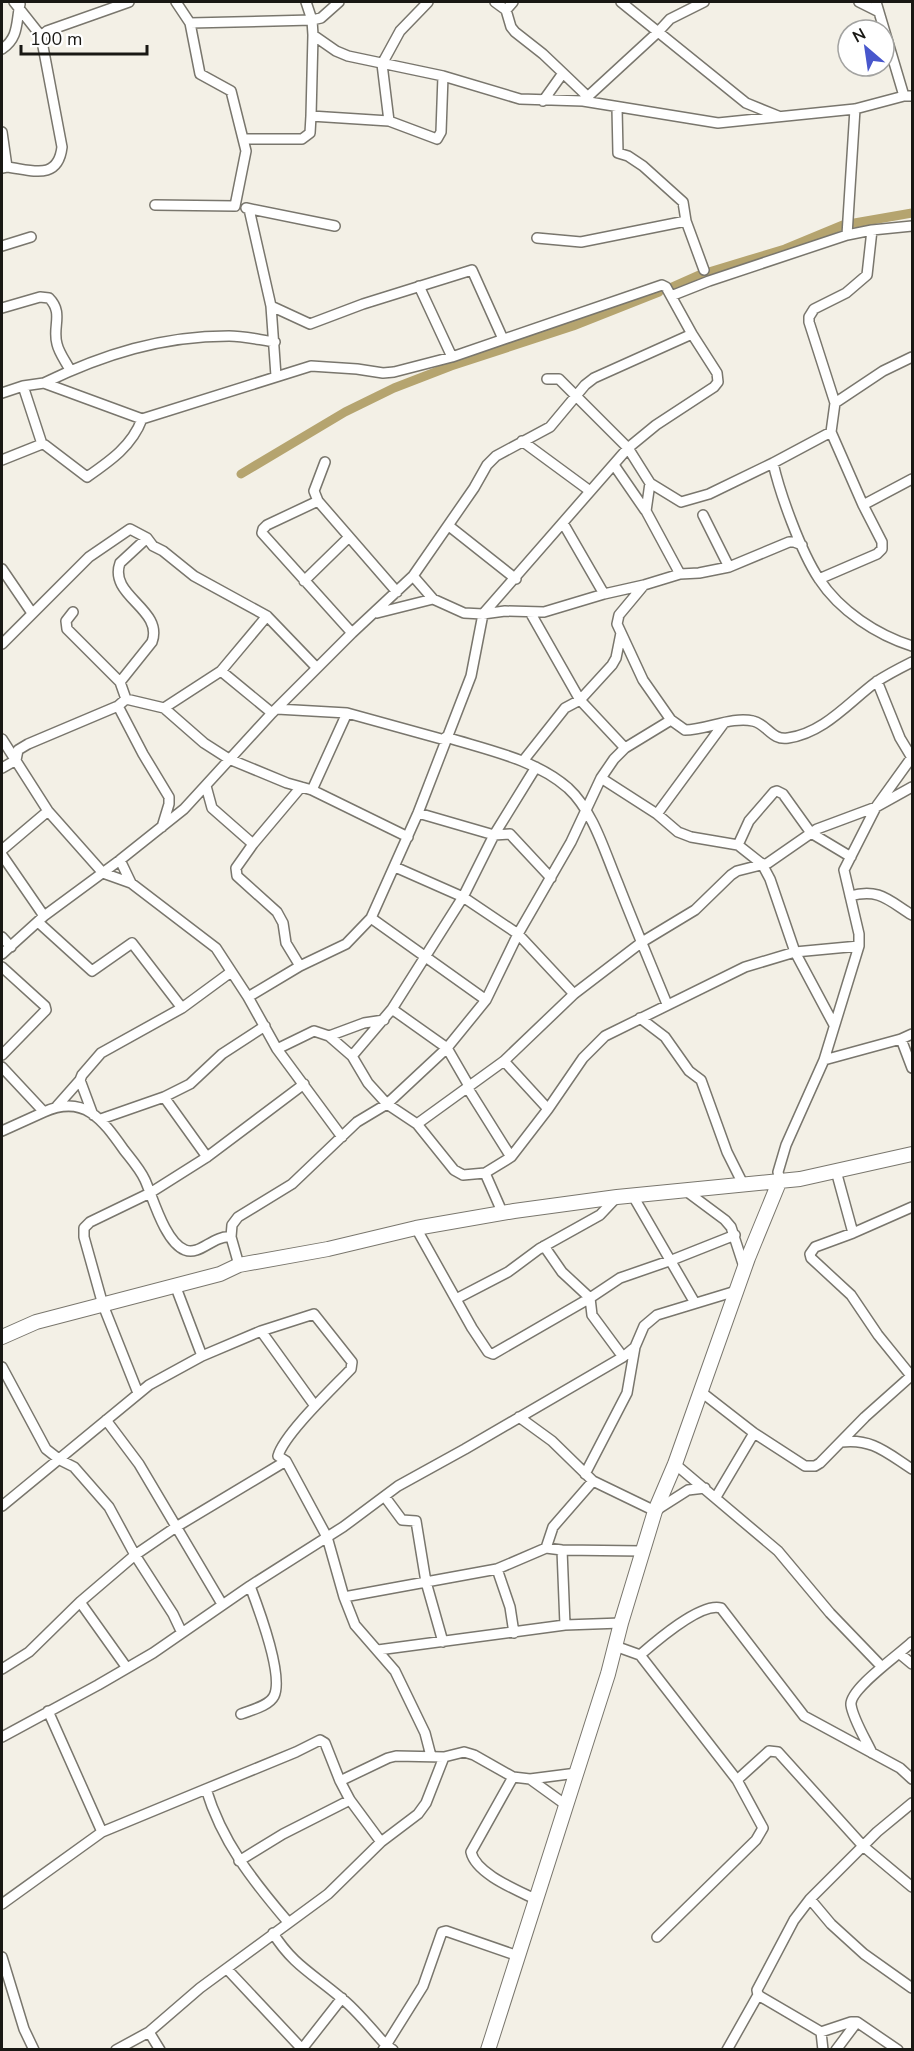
<svg xmlns="http://www.w3.org/2000/svg" width="914" height="2051" viewBox="0 0 914 2051" font-family="'Nunito Sans',sans-serif">
<rect width="100%" height="100%" fill="#f3f0e6"/>
<g fill="none" stroke-linecap="round" stroke-linejoin="round">
<path stroke="#b5a46f" stroke-width="9" d="M672,287L699,275L785,249L843,225L912,213
M241,474L345,412L394,388L451,366L573,326L659,292"/>
<defs>
<path id="street" d="M14,2L41,36L47,31L129,2
M306,2L312,20L321,18L339,2
M495,2L506,10L513,2
M621,2L746,103L778,116
M859,2L879,12
M876,2L904,96
M506,10L511,27L515,32L543,54L563,73L543,101
M190,23L312,20L313,35L336,51L348,56L443,76L520,99L583,101L718,123L855,109L904,96H912
M2,49C19,38 16,22 20,4
M563,73L587,96
M583,101L658,32L670,19L704,2
M617,108L618,153L628,156L643,166L683,202L686,221L704,270
M311,116L313,35
M389,121L382,64L400,31L428,2
M2,132L7,167
M243,139H302L310,133L311,116L389,121L437,139L441,132L443,76
M2,168L7,167C32,170 58,181 62,147L41,36
M155,205L235,206L246,151L231,91L200,74L190,23L176,2
M246,208L335,226
M249,209L271,306L276,376
M847,235L855,109
M537,238L581,242L686,221
M2,246L31,237
M419,286L452,357
M671,296L709,281L847,235L872,230L912,226
M271,306L310,324L363,304L472,270L503,339
M2,308L40,297L49,298C64,313 52,327 57,344C59,353 66,362 70,370
M547,379H559L628,448L650,483L681,502L709,494L773,463
M44,383C104,354 162,336 229,336C244,336 260,340 275,342
M23,386L42,444
M2,393L23,386L44,383L142,419L311,366L357,369L383,373L394,372L452,357L662,285L666,287L692,334L717,373L718,382L714,387L656,425L628,448L483,614L471,676L418,813L371,918L346,944L300,966L248,997
M835,403L883,371L912,357
M831,432L773,463C780,494 801,552 819,579C840,611 877,635 912,646
M522,441L590,491
M2,460L42,444L45,445L87,477C110,461 132,446 142,419
M325,462L314,491L318,501L397,592
M614,465L645,510
M650,483L646,511L680,574
M318,501L267,525L263,529L262,533L352,633
M863,505L912,479
M703,515L729,567
M563,523L604,594
M449,526L516,579
M2,569L32,613
M413,576L433,599
M819,579L877,554L882,549V542L863,505L831,432L835,403L809,322V317L814,309L846,293L867,275L872,230
M304,581L348,538
M644,585L619,615L617,624L643,680L671,720
M73,612L66,621L67,629L120,682L126,699L164,708L204,743L229,759L287,783L312,790L408,837
M530,612L580,700L625,748
M377,613L433,599L464,613L483,614L505,611L544,612L604,594L644,585L680,574L699,573L729,567L789,542H794L802,545
M2,644L89,557L130,529L147,538L153,546L163,551L194,576L267,616L317,668
M221,671L267,616
M877,681L900,738L912,758
M120,682L152,642C164,609 108,596 120,563L147,538
M118,706L143,754L169,797V804L162,827
M164,708L221,671L272,713
M277,709L347,713L445,740
M446,737C487,750 535,759 568,788C593,811 604,850 617,881C633,922 650,963 667,1004
M2,739L48,811L103,873L131,883L216,948L248,997L277,1049L342,1137
M523,761L565,708L580,700L612,665L616,658L621,633
M2,768L16,760L18,750L28,744L118,706L126,699
M601,778L657,814L678,832L691,837L738,845L762,864L770,879L795,952L834,1025
M206,786L212,808L253,844L236,868L237,876L277,912L283,923L286,943L300,966
M312,790L347,713
M418,813L494,835L510,834L551,878
M657,814L724,723
M253,844L301,787
M738,845L749,821L774,792L777,791L783,794L811,833L851,857
M2,850L48,811
M2,855L44,916
M120,860L131,883
M395,867L463,897L518,934L574,994
M850,896C879,888 888,900 912,915
M371,918L486,1000
M38,922L92,971L132,943L182,1008
M2,937L11,947
M2,954L44,916L120,860L184,809L272,713L352,633L413,576L474,488L487,465L496,456L550,427L585,385L594,378L692,334
M2,967L45,1006L46,1010L2,1055
M392,1009L447,1048L469,1086
M640,1018L665,1037L689,1071L701,1080L727,1152L743,1184
M329,1036L352,1056L368,1083L387,1104L417,1124L454,1170L463,1175L485,1173L503,1214
M901,1039L912,1068
M277,1049L314,1031L329,1036L364,1023L384,1020
M352,1056L392,1009L463,897L494,835L536,767
M824,1060L901,1039L912,1034
M504,1061L548,1109
M2,1067L44,1112C84,1094 102,1119 124,1150C131,1159 140,1169 145,1180C153,1198 165,1242 185,1250C200,1256 213,1235 231,1237L239,1265
M467,1087L511,1157
M164,1097L207,1157
M57,1106L80,1080
M93,1115L80,1080L82,1075L101,1053L182,1008L231,972
M101,1119L164,1097L190,1084L222,1054L265,1026
M417,1124L504,1061L574,994L642,942L695,910L731,875L737,871L768,863L817,829L876,807L912,787
M2,1131L44,1112
M836,1171L853,1233
M485,1173L511,1157L548,1109L583,1058L605,1036L745,967L795,952L859,946
M780,1180L778,1172L786,1145L824,1060L859,946V934L844,870L876,807L912,757
M686,1191L725,1220L731,1227L744,1267
M633,1196L695,1303
M912,1207L853,1233L815,1247L810,1254L811,1258L851,1295L878,1335L912,1377
M416,1228L472,1328L488,1352L493,1354L590,1298L562,1272L544,1246
M231,1237L232,1225L238,1217L292,1184L357,1122L387,1104L447,1048L486,1000L518,934L571,842L601,778L614,759L625,748L671,720L685,730C706,730 732,716 753,721C767,724 772,741 788,738C824,733 849,702 876,682C888,674 900,668 912,662
M175,1285L202,1356
M456,1299L508,1272L539,1249L600,1215L617,1197
M261,1331L315,1406
M623,1357L592,1315L590,1298L620,1278L672,1260L735,1235
M2,1367L46,1449L60,1460L74,1467L109,1507L135,1555L173,1614L182,1633
M700,1391L754,1433L805,1466H815L820,1463L865,1417L911,1376
M138,1393L103,1305L84,1237V1228L90,1222L150,1193L207,1157L304,1084
M519,1417L552,1441L593,1481L655,1511L688,1490L705,1488
M106,1420L139,1464L222,1604
M841,1442C872,1438 887,1453 912,1469
M286,1461L327,1537L344,1597L355,1625L395,1671L425,1733L431,1756
M675,1464L778,1551L830,1613L882,1667
M585,1474L627,1393L635,1347
M385,1497L402,1520L416,1521L426,1582L443,1642
M716,1497L754,1433
M2,1506L149,1385L202,1356L261,1331L314,1314L352,1362L351,1369C334,1387 284,1434 278,1456L286,1461L176,1527L135,1555L80,1602L29,1652L2,1669
M546,1548L553,1527L593,1481
M562,1550L565,1625
M497,1569L510,1607L514,1633
M344,1597L497,1569L546,1548L562,1550L642,1551
M80,1602L127,1668
M615,1646L640,1655L737,1780L763,1828L756,1840L657,1937
M378,1650L565,1625L621,1623
M900,1654L912,1664
M640,1655C655,1642 701,1602 721,1608L804,1716L900,1768L912,1779
M48,1711L102,1832
M241,1714C251,1710 269,1706 274,1696C284,1676 258,1607 250,1586
M2,1737L98,1685L153,1653L250,1586L343,1527L398,1486L465,1449L623,1357L635,1347L644,1326L657,1315L736,1291
M872,1753C866,1740 853,1719 851,1705C849,1689 900,1654 912,1642
M513,1777L471,1852C476,1874 517,1890 537,1900
M530,1779L566,1805
M737,1780L769,1751L778,1752L863,1846L912,1887
M206,1789L296,1752L320,1740L325,1743L340,1781
M381,1842L350,1800L340,1781L388,1758L396,1756L444,1757L464,1752L474,1755L513,1777L530,1779L577,1773
M239,1861L283,1834L350,1800
M810,1899L831,1924L864,1954L912,1988
M2,1904L102,1832L206,1789C222,1842 253,1881 288,1922
M273,1933C292,1964 313,1974 340,1997C357,2010 371,2029 386,2045L393,2050
M2,1957L24,2029L34,2050
M227,1969L303,2050
M758,1995L821,2032L851,2022H857L898,2050
M149,2032L160,2050
M821,2032L823,2050
M302,2049L342,1998
M116,2050L149,2032L200,1988L328,1894L381,1842L418,1814L426,1803L444,1757
M383,2050L423,1986L442,1932L446,1931L518,1956
M727,2050L758,1995L757,1990L794,1920L810,1899L877,1832L912,1803
M836,2050L857,2022"/>
<path id="secondary" d="M2,1337L36,1322L220,1274L239,1265L328,1249L416,1228L514,1211L617,1197L800,1179L912,1154
M488,2050L608,1674L621,1623L655,1511L675,1464L748,1258L780,1180"/>
</defs>
<use href="#street" stroke="#79766d" stroke-width="12"/>
<use href="#secondary" stroke="#79766d" stroke-width="16"/>
<use href="#street" stroke="#fff" stroke-width="9"/>
<use href="#secondary" stroke="#fff" stroke-width="14"/>
</g>
<rect width="914" height="2051" fill="none" stroke="#191814" stroke-width="6"/>
<g transform="translate(866 48) rotate(331)"><circle r="28" fill="#ffffff" stroke="#a3a3a1" stroke-width="1.5"/>
<path d="M0-4.5L10 22L0 15L-10 22Z" fill="#4857cc"/>
<text y="-9" font-size="16" font-weight="bold" text-anchor="middle" fill="#191814">N</text>
</g>
<path d="M21 45v9h126v-9" fill="none" stroke="#191814" stroke-width="3"/>
<text x="30" y="45" font-size="18" fill="#191814" stroke="#ffffff" stroke-width="4.5" paint-order="stroke">100 m</text>
</svg>
